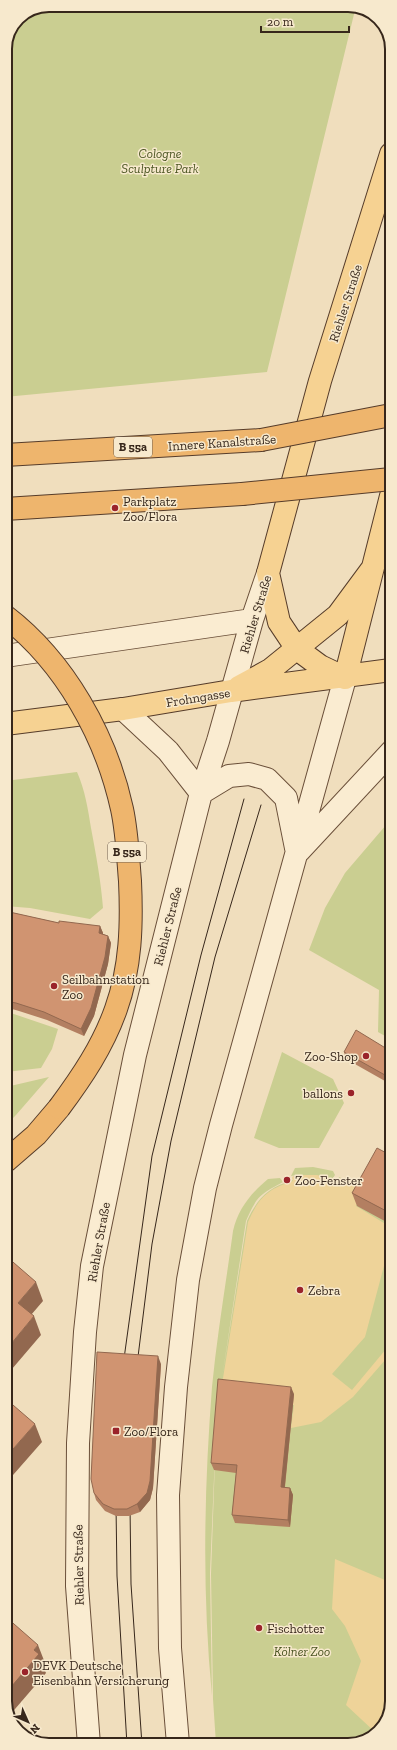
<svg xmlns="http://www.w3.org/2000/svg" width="397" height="1750" viewBox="0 0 397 1750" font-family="'Zilla Slab',serif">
<rect width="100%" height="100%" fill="#f0debd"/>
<path fill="#cace91" d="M49,5L356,6L267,372L5,397V49L18,18Z
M77,772C85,790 88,809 91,828C96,855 101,881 103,908L90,919L30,908L5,906V781Z
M392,818V1040L378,1032L379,990L309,950L325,908L345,873Z
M5,1011L58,1029L52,1049L41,1068L6,1072Z
M282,1052L333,1079L344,1103L319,1148H279L254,1138Z
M49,1077L16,1115L6,1125V1087Z
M313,1167L333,1171L335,1175L333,1178H331L338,1180L339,1177L372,1193L392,1174V1701L381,1730L356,1744H216L213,1699L211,1574L216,1431L210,1573L212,1696C202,1593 204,1490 212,1387C217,1335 226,1283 233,1231C238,1209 251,1193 268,1179L280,1178L283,1182C259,1195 257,1196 246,1221L222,1378L247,1221C257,1199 268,1187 293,1180L292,1177L303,1174L291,1176L295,1168Z"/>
<path fill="#eed399" d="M303,1175H317L338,1181L340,1178L364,1190L356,1206L392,1228V1236L365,1337L332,1374L352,1390L386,1349L385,1335L388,1320L392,1325V1352L353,1397L321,1422L291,1428L294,1405L220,1397L248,1222C259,1197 268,1189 293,1181L292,1177Z
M335,1559L392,1583V1701L381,1730L376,1733L346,1705L361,1661L345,1626L332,1609Z"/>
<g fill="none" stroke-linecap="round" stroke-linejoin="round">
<defs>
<path id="secondary" d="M5,656L252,620
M123,709L168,751L201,793L229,776L249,774L267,779L286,798L296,848
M299,851L392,751
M178,1744L170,1648L168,1495L176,1387L188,1280L205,1188L221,1125L345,678
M89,1745L77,1586L78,1443L85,1332L92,1266L135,1055L201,793L218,741L252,620L268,573"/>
<path id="primary" d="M345,678L320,666L297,649L279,622L268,573L320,381L391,154
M345,678L391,496
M239,687L270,670L338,615L372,569
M5,724L123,709L231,691L391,670"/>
<path id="trunk" d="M5,455L261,440
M5,509L242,494
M6,1161L36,1135L59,1108"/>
</defs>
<use href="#secondary" stroke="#6a4f39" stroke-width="24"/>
<use href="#primary" stroke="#563c2a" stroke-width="24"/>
<use href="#trunk" stroke="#563c2a" stroke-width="24"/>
<use href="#secondary" stroke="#faecd1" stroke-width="22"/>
<use href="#primary" stroke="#f6d292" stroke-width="22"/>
<use href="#trunk" stroke="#eeb56d" stroke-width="22"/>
<path stroke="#37271b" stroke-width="1" d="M137,1365L152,1244L171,1141L215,957L261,805
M123,1366L152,1156L201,955L244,799
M116,1505L117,1576L127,1745
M130,1505L131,1584L142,1745"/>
<defs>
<path id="trunk-bridge" d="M261,440L391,415
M242,494L391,479
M5,616C65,662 106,736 122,809C127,832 128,857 130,881C132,924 131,967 116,1009C103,1046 82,1077 59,1108"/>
</defs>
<use href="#trunk-bridge" stroke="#563c2a" stroke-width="24" stroke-linecap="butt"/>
<use href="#trunk-bridge" stroke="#eeb56d" stroke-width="22"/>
</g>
<path fill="#b37f61" d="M5,911L59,923L100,926L103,933V934L108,936L111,943L108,964L94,1016L84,1036L47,1020L19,1011L5,1007Z
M344,1052H392V1085L346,1059Z
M392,1156V1225L357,1206L352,1193Z
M161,1364L153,1488L150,1500L140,1512L129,1516H116L105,1511L96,1500L94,1493Z
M294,1394L285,1487L290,1488L293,1495L290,1527L235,1523L232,1515L236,1473L214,1470L211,1463Z"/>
<path fill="#92684f" d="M100,926L103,933L102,941L99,933Z
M108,936L111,943L108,964L94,1016L84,1036L81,1029Z
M36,1282L43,1301L25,1322L18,1303Z
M34,1316L41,1335L6,1376V1350Z
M158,1356L161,1364L153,1488L150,1500L140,1512L137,1504Z
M291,1387L294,1394L284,1494L281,1487Z
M35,1424L42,1442L6,1483V1457Z
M290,1488L293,1495L290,1527L288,1520Z
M38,1645L45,1663L43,1666L46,1673L9,1716L6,1709V1693L34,1650Z"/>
<path fill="#d09471" stroke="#92684f" d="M5,911L59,923V921L100,926L99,933L108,936L105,957L91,1008L81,1029L44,1012L16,1003L5,1001Z
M356,1030L392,1052V1079L344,1052Z
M377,1148L392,1156V1214L352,1193Z
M6,1256L36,1282L18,1303L34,1316L6,1350Z
M97,1352L158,1356L150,1481L147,1493L137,1504L127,1509H114L103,1504L94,1493L91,1479Z
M218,1379L291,1387L281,1487L290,1488L288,1520L232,1515L237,1465L211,1463Z
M6,1399L35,1424L6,1457Z
M6,1617L38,1645L34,1650L39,1654L6,1693Z
M389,1699H392V1701L390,1707Z"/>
<g fill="#9a232a" stroke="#f7e9cd" stroke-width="1.5">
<circle cx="115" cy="508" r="4"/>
<circle cx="54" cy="986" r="4"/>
<circle cx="366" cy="1056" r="4"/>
<circle cx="351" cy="1093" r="4"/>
<circle cx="287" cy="1180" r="4"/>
<circle cx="300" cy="1290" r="4"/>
<rect x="112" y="1427" width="8" height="8" rx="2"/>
<circle cx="259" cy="1628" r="4"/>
<circle cx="25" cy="1672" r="4"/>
</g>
<g text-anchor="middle" stroke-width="3" stroke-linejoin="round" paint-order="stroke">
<g fill="#f7e9cd" stroke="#716150" stroke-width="1">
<rect x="114" y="437" width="38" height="20" rx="3"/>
<rect x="108" y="842" width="38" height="20" rx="3"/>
</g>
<g font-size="12" font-weight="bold" fill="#37271b">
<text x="133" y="451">B 55a</text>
<text x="127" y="856">B 55a</text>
</g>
<g font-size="13" font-style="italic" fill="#4a5421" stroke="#f7e9cd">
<text x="160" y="158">Cologne<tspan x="160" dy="15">Sculpture Park</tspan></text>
<text x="302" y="1656">Kölner Zoo</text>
</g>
<g font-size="13" fill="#37271b" stroke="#f7e9cd">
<text transform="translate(345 303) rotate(-72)" y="5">Riehler Straße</text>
<text transform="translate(222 442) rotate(-4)" y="5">Innere Kanalstraße</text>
<text transform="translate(255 614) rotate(-73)" y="5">Riehler Straße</text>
<text transform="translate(198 697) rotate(-9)" y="5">Frohngasse</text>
<text transform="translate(167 926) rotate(-76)" y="5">Riehler Straße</text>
<text transform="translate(98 1242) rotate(-80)" y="5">Riehler Straße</text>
<text transform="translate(78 1565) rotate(-91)" y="5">Riehler Straße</text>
</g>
<g font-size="13" fill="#37271b" stroke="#f7e9cd" text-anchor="start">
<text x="123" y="506">Parkplatz<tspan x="123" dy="15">Zoo/Flora</tspan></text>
<text x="62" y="984">Seilbahnstation<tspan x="62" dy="15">Zoo</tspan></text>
<text x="358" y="1061" text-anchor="end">Zoo-Shop</text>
<text x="343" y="1098" text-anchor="end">ballons</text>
<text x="295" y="1185">Zoo-Fenster</text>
<text x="308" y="1295">Zebra</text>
<text x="124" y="1436">Zoo/Flora</text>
<text x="267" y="1633">Fischotter</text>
<text x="33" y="1670">DEVK Deutsche<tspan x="33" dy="15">Eisenbahn Versicherung</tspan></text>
</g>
</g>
<path d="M0 0H397V1750H0ZM49 12H348A37 37 0 0 1 385 49V1701A37 37 0 0 1 348 1738H49A37 37 0 0 1 12 1701V49A37 37 0 0 1 49 12Z" fill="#f7e9cd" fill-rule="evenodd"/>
<path fill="none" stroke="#37271b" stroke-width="2" d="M49 12H348A37 37 0 0 1 385 49V1701A37 37 0 0 1 348 1738H49A37 37 0 0 1 12 1701V49A37 37 0 0 1 49 12Z"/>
<g transform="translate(28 1722) rotate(135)" stroke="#f7e9cd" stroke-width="3" paint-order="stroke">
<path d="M0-3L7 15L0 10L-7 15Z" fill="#37271b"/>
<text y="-6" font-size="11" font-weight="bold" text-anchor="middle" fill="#37271b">N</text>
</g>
<path d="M261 26v6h88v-6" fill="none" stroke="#37271b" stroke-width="2"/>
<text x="267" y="26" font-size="12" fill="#37271b" stroke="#f7e9cd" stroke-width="3" paint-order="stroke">20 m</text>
</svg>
